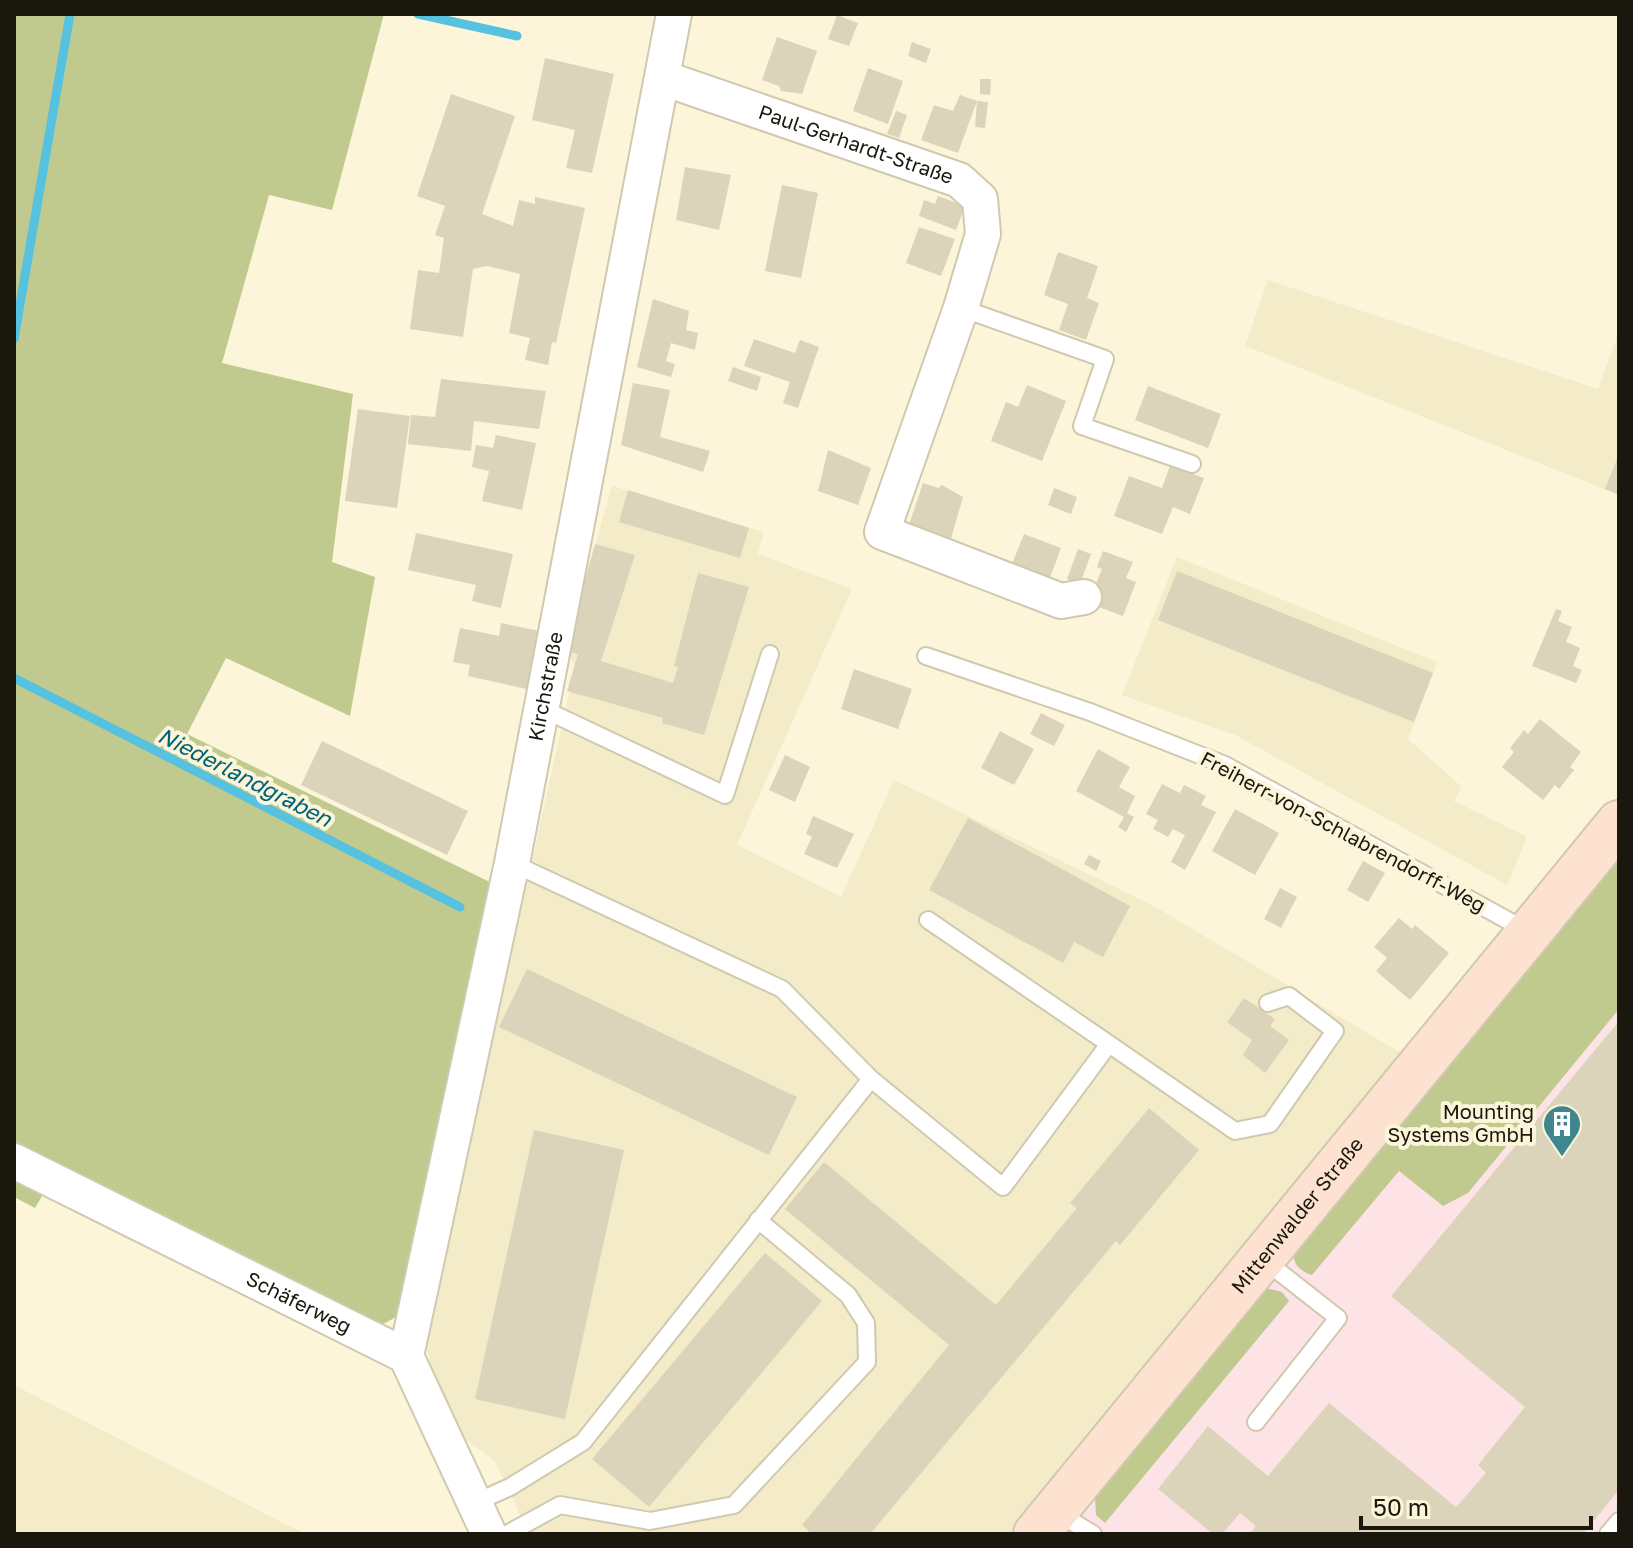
<svg xmlns="http://www.w3.org/2000/svg" width="1633" height="1548" viewBox="0 0 1633 1548" font-family="'Golos Text',sans-serif">
<rect width="100%" height="100%" fill="#fcf5da"/>
<path fill="#fee3e6" d="M1619,847V1534H1057Z"/>
<path fill="#f4ebc9" d="M1268,280L1598,389L1619,333V495L1245,346Z
M612,486L764,532L758,554L852,589L737,845L841,897L894,780L1152,905L1413,1060L1023,1534H529L495,1461L462,1437L434,1377L426,1346L575,665L565,651Z
M1177,557L1437,662L1408,739L1461,786L1454,801L1527,837L1507,885L1237,736L1122,695Z
M14,1385L305,1534H14Z"/>
<path fill="#c0ca8f" d="M14,14H384L332,210L269,195L222,363L353,394L332,562L375,577L350,716L226,658L187,734L500,887L400,1315L383,1324L361,1318L14,1151Z
M1619,853V1009L1468,1193L1443,1206L1399,1171L1312,1275C1301,1272 1293,1264 1293,1253Z
M14,1176L45,1191L35,1208L14,1197Z
M1266,1288L1282,1292L1289,1301L1105,1523L1096,1515L1095,1498L1259,1293Z"/>
<g fill="none" stroke-linecap="round" stroke-linejoin="round">
<path stroke="#56c2e0" stroke-width="9" d="M418,14L517,36
M14,339L70,14
M14,678L460,907"/>
</g>
<path fill="#dbd4ba" d="M837,15L858,23L849,46L828,39Z
M777,37L817,51L802,94L781,91L779,86L762,80Z
M912,42L931,49L926,63L908,56Z
M545,58L614,74L592,173L566,168L575,130L532,120Z
M868,68L903,81L888,124L853,111Z
M980,79H991L990,95L980,94Z
M451,94L515,116L482,214L513,226L519,200L535,204V197L585,208L556,343L552,342L548,365L525,360L530,338L509,333L520,274L487,266L473,269L463,337L410,329L418,270L439,273L444,238L435,235L445,206L417,196Z
M960,95L977,101L958,153L921,140L934,105L953,111Z
M977,101L988,102L985,128L975,127Z
M896,111L907,115L899,138L887,134Z
M685,167L731,175L719,230L676,220Z
M782,185L818,193L801,278L765,271Z
M938,196L965,206L956,230L919,216L924,200L935,204Z
M919,227L955,239L941,276L906,263Z
M1058,252L1098,266L1087,298L1099,303L1086,340L1059,330L1068,304L1044,295Z
M653,299L689,311L686,330L698,333L695,350L671,343L666,361L675,364L671,377L637,367Z
M754,339L795,353L800,340L819,347L798,408L783,403L790,382L744,366Z
M733,367L761,377L757,391L728,381Z
M441,379L546,391L539,429L474,421L471,451L408,444L411,415L435,417Z
M633,383L670,390L660,437L710,451L703,472L621,445Z
M1027,385L1066,401L1042,461L991,441L1006,402L1018,407Z
M1148,386L1221,414L1208,448L1135,420Z
M358,409L410,416L397,508L345,501Z
M496,435L536,443L522,510L482,501L489,471L472,467L476,445L493,448Z
M828,450L871,468L858,505L818,491Z
M1619,454V495L1605,489Z
M1170,466L1204,478L1190,514L1173,507L1162,534L1114,516L1129,476L1162,488Z
M923,483L938,488L942,485L963,497L948,549L906,534Z
M1054,488L1077,497L1071,514L1048,505Z
M628,490L749,528L740,558L619,522Z
M416,533L513,554L501,608L472,601L476,585L408,570Z
M1024,534L1061,548L1048,583L1010,569Z
M595,544L635,555L601,661L673,683L678,667L674,666L698,573L749,587L704,735L662,723L663,718L567,691L578,654L565,651Z
M1078,549L1091,554L1080,584L1067,579Z
M1103,551L1133,562L1126,578L1136,582L1123,616L1088,603L1102,569L1097,567Z
M1177,571L1433,673L1414,722L1158,620Z
M1556,609L1562,611L1558,621L1572,627L1566,642L1580,648L1573,666L1582,670L1576,683L1532,666Z
M501,623L540,631L531,690L468,676L470,665L453,662L460,628L499,636Z
M854,669L912,689L898,729L841,709Z
M1041,713L1065,725L1054,746L1030,734Z
M1540,719L1581,752L1570,767L1574,770L1559,789L1555,785L1543,800L1502,767L1514,752L1510,748L1524,730L1528,734Z
M1000,731L1034,749L1014,785L981,768Z
M322,741L468,811L447,855L301,785Z
M1098,749L1130,767L1119,787L1135,796L1127,813L1134,817L1126,832L1118,827L1124,817L1076,791Z
M785,755L810,767L795,802L769,790Z
M1162,784L1180,793L1184,785L1206,796L1201,805L1216,812L1185,870L1171,862L1185,835L1173,829L1168,837L1153,829L1158,820L1146,814Z
M1235,809L1279,833L1255,875L1212,851Z
M813,816L854,834L837,868L804,854L812,837L806,834Z
M968,818L1130,906L1103,957L1074,942L1063,963L929,890Z
M1089,855L1101,861L1096,871L1084,864Z
M1363,861L1385,873L1368,902L1347,890Z
M1280,888L1297,897L1281,928L1264,919Z
M1399,918L1412,929L1415,925L1449,953L1410,1000L1376,971L1387,958L1374,947Z
M527,969L797,1097L769,1155L499,1027Z
M1244,998L1275,1019L1270,1026L1289,1040L1265,1073L1243,1055L1252,1040L1227,1022Z
M1619,1021V1490L1583,1534H1250L1256,1526L1240,1513L1222,1534H1213L1158,1489L1208,1426L1268,1476L1329,1403L1456,1507L1486,1473L1478,1465L1525,1407L1391,1296Z
M1149,1108L1199,1150L1120,1245L1116,1241L870,1534H812L802,1525L949,1345L785,1209L824,1162L996,1305L1077,1208L1070,1203Z
M534,1130L624,1150L565,1419L475,1399Z
M765,1253L822,1301L649,1507L592,1459Z"/>
<g fill="none" stroke-linecap="round" stroke-linejoin="round">
<defs>
<path id="lane" d="M961,308L1105,359L1082,426L1192,464
M926,656L1090,712L1225,765L1527,931
M543,709L725,795L770,654
M928,920L1109,1044
M871,1079L1003,1187L1109,1044L1235,1131L1270,1124L1335,1031L1289,996L1268,1003
M1256,1422L1338,1318L1264,1260
M474,1503L510,1487L583,1442L871,1079L782,989L512,863
M1056,1512L1093,1534
M507,1534L560,1505L650,1521L734,1505L867,1362L866,1323L848,1295L758,1220
M1608,1534L1619,1521"/>
<g id="street">
<path id="s1" d="M663,78L959,180L980,199L983,234L961,308L882,532L1061,601L1084,597"/>
<path id="s2" d="M14,1161L406,1356L489,1534"/>
<path id="s3" d="M406,1356L512,863L674,14"/>
</g>
<g id="secondary">
<path id="s4" d="M1036,1534L1619,823"/>
</g>
</defs>
<use href="#lane" stroke="#d0c9af" stroke-width="20"/>
<use href="#street" stroke="#d0c9af" stroke-width="38"/>
<use href="#secondary" stroke="#d0c9af" stroke-width="48"/>
<use href="#lane" stroke="#fff" stroke-width="16"/>
<use href="#street" stroke="#fff" stroke-width="34"/>
<use href="#secondary" stroke="#fde2d1" stroke-width="44"/>
</g>
<defs>
<symbol id="building-pin" viewBox="-11 -11 22 30"><path d="M0 17L-7.5 6A9.5 9.5 0 1 1 7.5 6Z" fill="#3f868f" stroke="#fcf5da"/><path d="M-4-6H4V6H1V3H-1V6H-4ZM-2.5-4.3h1.7v1.8h-1.7ZM.8-4.3h1.7v1.8H.8ZM-2.5-1h1.7V.8h-1.7ZM.8-1h1.7V.8H.8Z" fill="#fff"/></symbol>
</defs>
<g fill-rule="evenodd">
<use href="#building-pin" x="1540" y="1102" width="44" height="60"/>
</g>
<g text-anchor="middle" stroke-width="8" stroke-linejoin="round" paint-order="stroke">
<g font-size="20" fill="#1a180e" stroke="#fcf5da">
<text dy="7" stroke="none"><textPath href="#s1" startOffset="204">Paul-Gerhardt-Straße</textPath></text>
<text dy="7" stroke="none"><textPath href="#s3" startOffset="684">Kirchstraße</textPath></text>
<text transform="translate(1343 832) rotate(28)" y="7">Freiherr-von-Schlabrendorff-Weg</text>
<text dy="7" stroke="none"><textPath href="#s4" startOffset="412">Mittenwalder Straße</textPath></text>
<text dy="7" stroke="none"><textPath href="#s2" startOffset="318">Schäferweg</textPath></text>
</g>
<g font-size="20" fill="#1a180e" stroke="#fcf5da" text-anchor="end">
<text x="1534" y="1119">Mounting<tspan x="1534" dy="23">Systems GmbH</tspan></text>
</g>
<g font-size="22" font-style="italic" fill="#016176" stroke="#fcf5da">
<text transform="translate(245 777) rotate(27)" y="8">Niederlandgraben</text>
</g>
</g>
<rect width="1633" height="1548" fill="none" stroke="#1a180e" stroke-width="32"/>
<path d="M1361 1516v12h230v-12" fill="none" stroke="#1a180e" stroke-width="4"/>
<text x="1373" y="1516" font-size="24" fill="#1a180e" stroke="#fcf5da" stroke-width="6" paint-order="stroke">50 m</text>
</svg>
